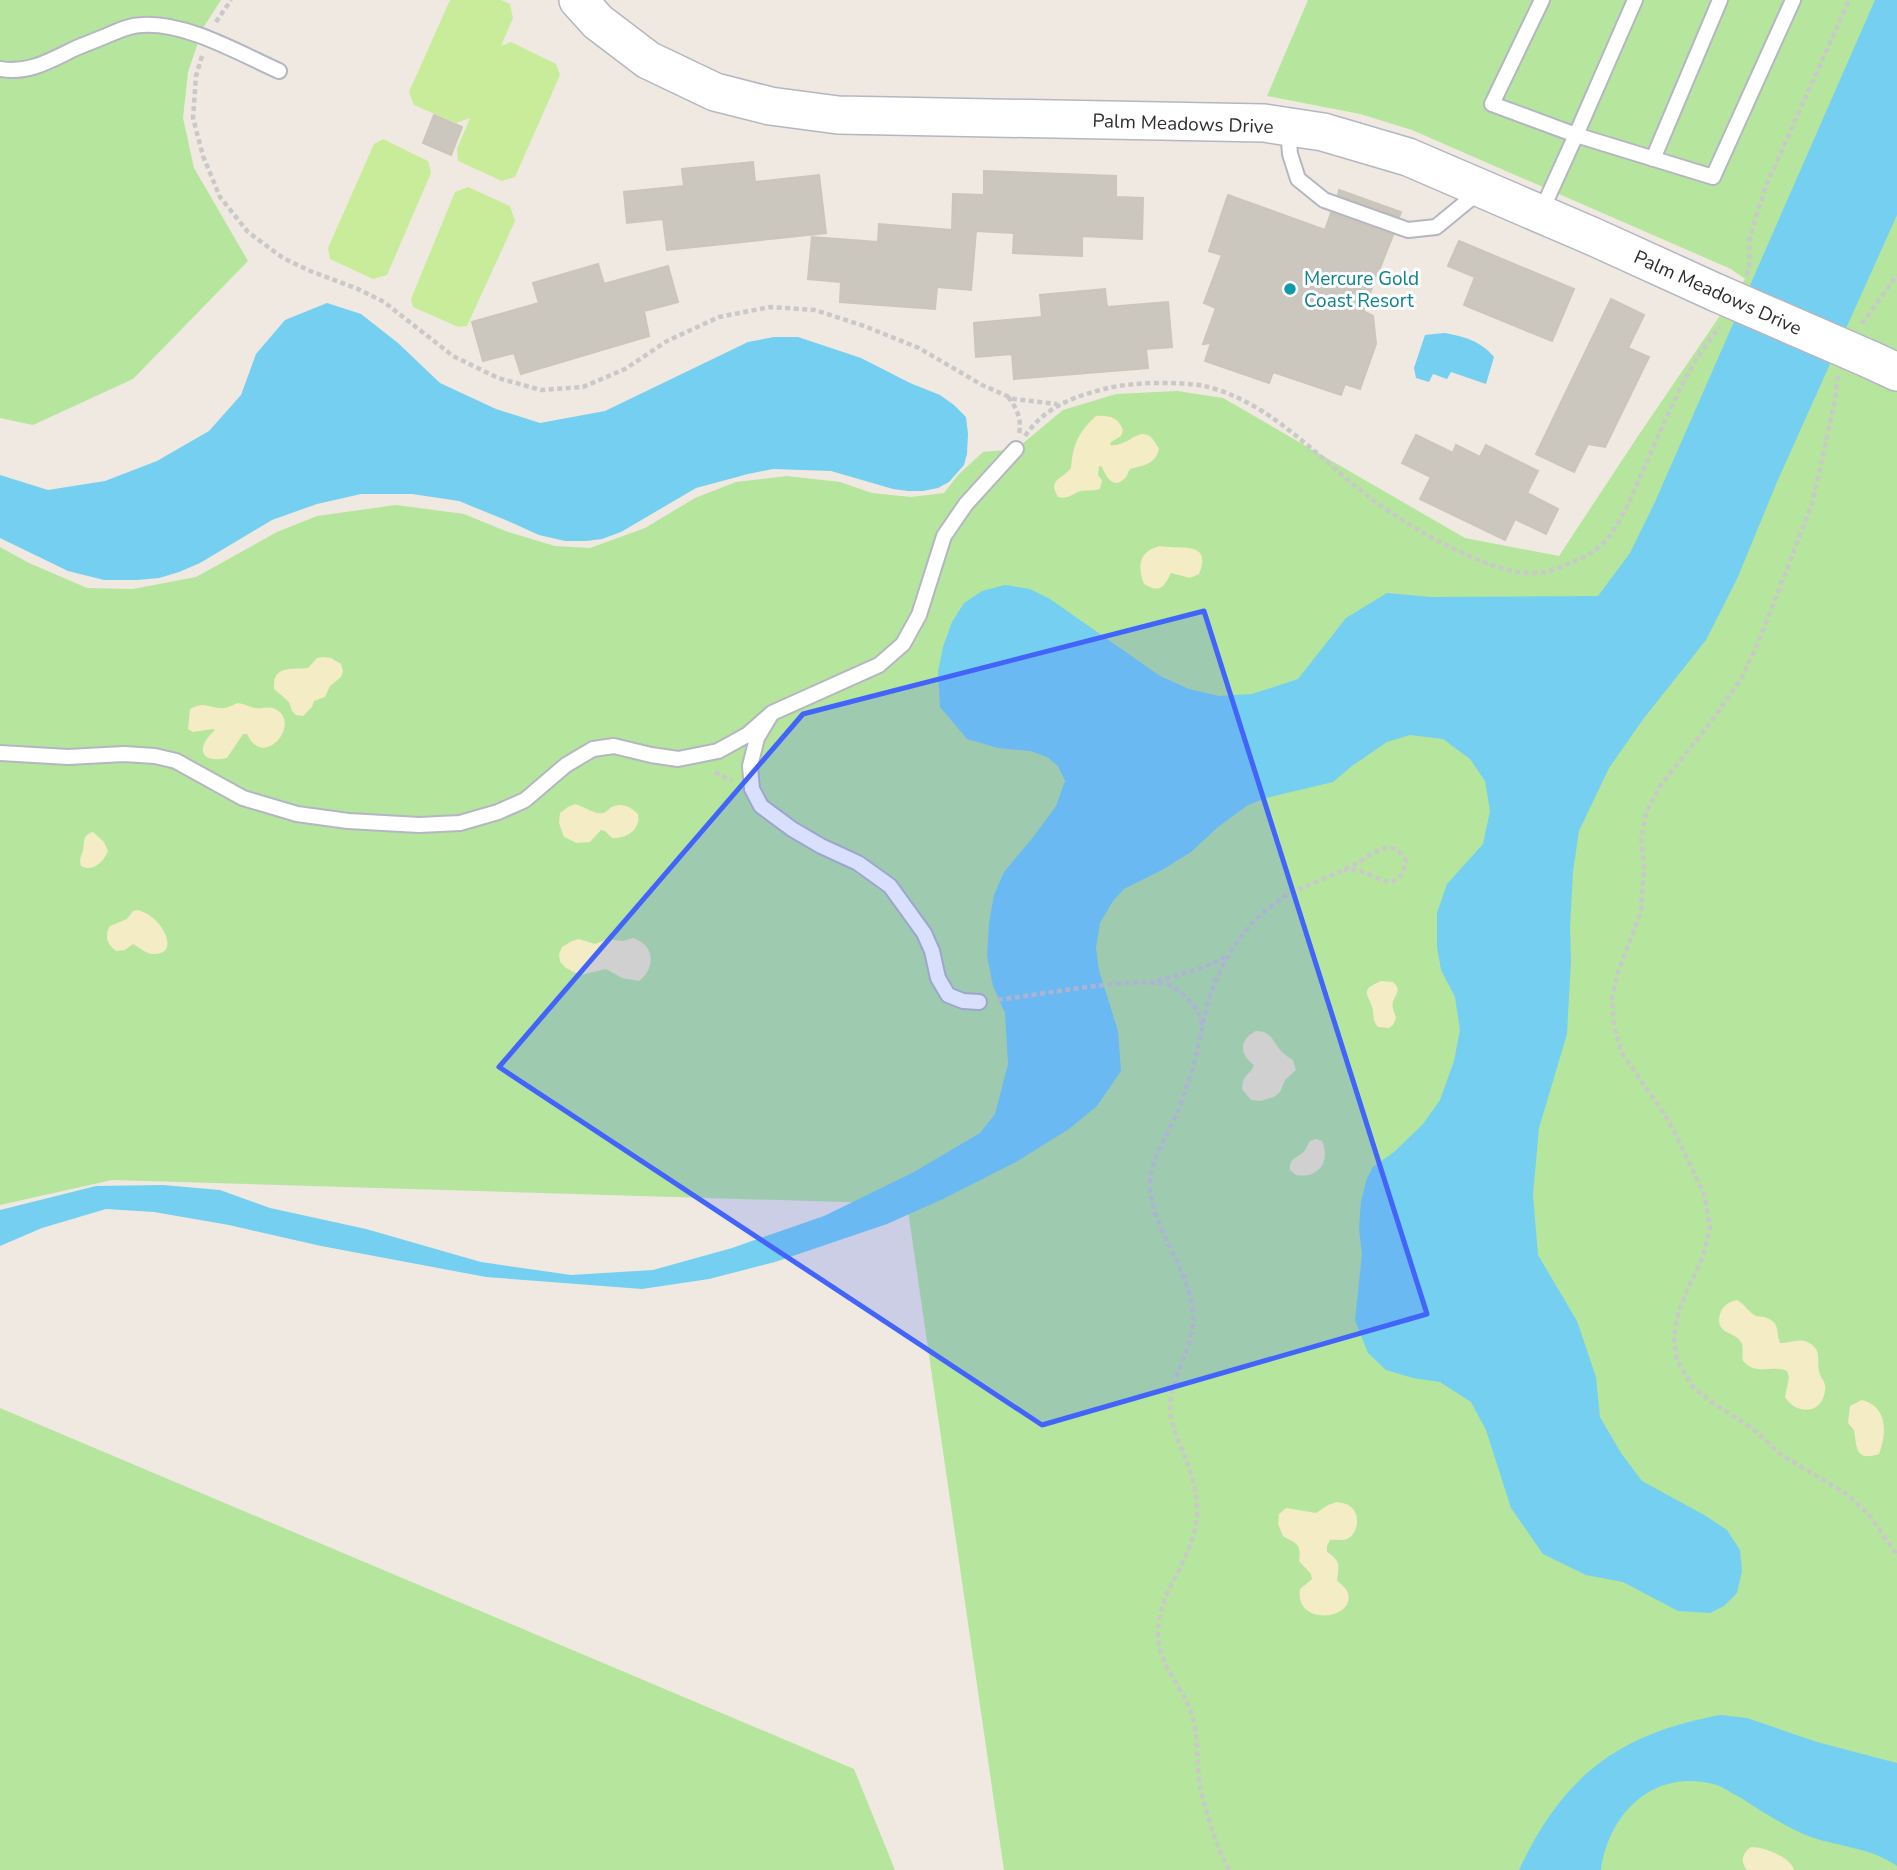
<svg xmlns="http://www.w3.org/2000/svg" width="1897" height="1870" viewBox="0 0 1897 1870" font-family="'Nunito Sans',sans-serif">
<rect width="100%" height="100%" fill="#efe9e1"/>
<path fill="#b6e59e" d="M0,0H221L203,28L188,72L183,118L194,168L248,261L133,379L33,425L0,418Z
M1308,0H1897V1870H1004L907,1204L112,1180L0,1205V547L29,563L87,588L133,589L196,577L277,532L317,516L396,505L464,514L508,532L555,546L590,548L645,528L695,498L736,482L787,476L840,482L872,493L911,497L944,493L958,475L983,452L1016,449L1063,410L1116,394L1177,391L1223,398L1465,538L1559,556L1638,436L1745,279L1731,269L1412,130L1360,114L1267,96Z
M0,1408L854,1769L895,1870H0Z"/>
<path fill="#f3ecc5" d="M1096,416C1109,415 1118,417 1123,430L1121,436L1111,442L1110,445C1131,448 1143,416 1159,449C1155,465 1144,465 1130,469C1128,472 1127,477 1124,479C1113,490 1105,475 1102,467L1099,466L1098,475L1102,480L1100,489C1094,491 1088,490 1081,491C1071,494 1069,500 1058,497C1047,479 1062,480 1071,468C1073,445 1078,432 1096,416Z
M1160,546C1180,550 1213,540 1199,574L1190,578L1171,573C1164,587 1160,594 1144,584C1137,566 1139,551 1160,546Z
M323,657L331,658L341,664L343,671L341,677L330,686L325,697L314,701L312,707L303,716L296,715L292,711L289,702L274,689C272,664 293,670 308,668L317,658Z
M238,703C244,704 250,707 255,708C263,709 269,705 277,710C301,725 263,770 247,734H243L227,758C200,764 195,748 215,730L213,729L193,732L188,729L190,709C204,701 206,707 220,708C227,709 232,705 238,703Z
M575,804C584,806 594,815 603,813C606,813 609,808 612,807C622,802 631,807 638,814C641,830 626,839 612,838L605,831L601,830L590,842L577,843L564,837L559,823L560,813L568,807Z
M93,832L104,842L108,851C104,861 93,873 81,866C79,858 81,857 83,850C85,840 82,836 93,832Z
M137,910C161,914 183,955 153,954C146,954 139,947 133,944L125,950L116,951C107,944 104,936 110,926L127,919L133,911Z
M633,938C655,945 656,968 639,981L622,978L606,969L580,975L566,968L560,962L559,954L562,947L572,941L579,939L595,944L608,939L623,941Z
M1381,981L1393,982C1402,990 1396,993 1393,1002C1391,1007 1395,1013 1396,1018L1393,1025L1389,1028L1378,1027C1373,1021 1374,1018 1373,1011C1370,994 1357,991 1381,981Z
M1256,1031C1273,1031 1273,1044 1283,1053C1285,1055 1291,1059 1293,1060L1296,1070L1285,1080L1280,1092L1274,1097L1260,1101L1251,1100L1242,1089C1243,1073 1249,1077 1254,1065C1239,1055 1239,1039 1256,1031Z
M1316,1139L1322,1141C1331,1162 1318,1179 1296,1175L1290,1170C1289,1160 1294,1159 1301,1154C1305,1152 1307,1146 1310,1141Z
M1737,1300C1745,1304 1749,1313 1756,1316C1759,1317 1764,1316 1767,1318C1780,1323 1776,1332 1780,1343C1789,1344 1798,1338 1807,1342C1822,1348 1817,1359 1819,1371C1820,1378 1827,1382 1825,1391C1822,1415 1796,1415 1785,1397L1789,1377L1787,1371C1771,1364 1758,1377 1743,1361C1742,1356 1743,1348 1742,1344C1738,1331 1714,1336 1720,1314C1723,1305 1729,1302 1737,1300Z
M1862,1400C1888,1407 1887,1433 1879,1454C1855,1462 1857,1447 1854,1430L1848,1423L1850,1406Z
M1337,1502C1343,1503 1349,1504 1353,1509C1360,1517 1358,1534 1347,1539C1342,1541 1336,1539 1330,1540L1327,1546V1552C1341,1561 1339,1565 1337,1580C1341,1585 1346,1587 1348,1593C1356,1620 1294,1627 1300,1589L1312,1579L1311,1574L1299,1561C1302,1542 1295,1544 1283,1536L1278,1524L1279,1514L1286,1508L1316,1513L1328,1505Z
M1751,1847C1764,1847 1791,1857 1794,1870H1747C1740,1862 1742,1853 1751,1847Z"/>
<path fill="#c9ec9a" d="M450,0H501L510,4L513,18L501,46L511,42L556,64L560,75L515,177L502,181L458,161L457,149L470,118L456,123L414,105L409,92Z
M383,139L428,161L431,173L387,275L373,279L330,259L328,248L374,144Z
M468,187L510,206L515,221L467,326L458,327L413,307L411,299L455,192Z"/>
<path fill="#75cff0" d="M1875,0H1897V215L1777,482L1737,579L1706,640L1644,718L1609,768L1579,831L1573,871L1570,928L1571,959L1567,1034L1539,1128L1533,1195L1538,1255L1577,1321L1596,1377L1600,1417L1621,1453L1642,1481L1706,1516L1727,1530L1740,1550L1742,1571L1737,1593L1724,1606L1710,1613L1678,1611L1623,1582L1586,1575L1543,1554L1511,1508L1486,1430L1471,1402L1440,1382L1413,1378L1386,1370L1368,1353L1355,1320L1362,1254L1359,1230L1361,1201L1367,1178L1373,1167L1394,1152L1423,1124L1440,1100L1454,1061L1460,1030L1455,997L1441,970L1437,947V913L1447,884L1483,844L1490,811L1485,781L1470,759L1443,739L1410,735L1387,742L1352,766L1333,782L1266,798L1248,805L1218,827L1191,852L1162,870L1124,889L1113,901L1100,923L1096,948L1099,970L1118,1031L1121,1071L1097,1106L1069,1129L1016,1162L943,1199L887,1224L775,1262L709,1279L642,1289L486,1277L321,1246L229,1225L154,1212L106,1209L42,1228L0,1246V1210L96,1186L163,1185L220,1190L270,1208L366,1229L481,1262L571,1275L653,1270L732,1248L824,1216L914,1172L980,1133L995,1114L1008,1064L1005,1013L993,986L987,956L989,923L994,895L1004,872L1034,836L1056,806L1065,781L1058,766L1047,757L1030,751L998,748L967,739L940,707L938,672L943,647L952,622L964,603L982,591L1005,585L1030,589L1050,599L1160,676L1189,689L1219,696L1252,694L1298,679L1346,618L1387,593L1431,597L1598,596L1630,553L1655,502Z
M327,303L361,314L398,343L440,383L496,409L540,423L605,411L748,342L774,337H798L861,358L910,383L940,395L954,405L966,417L968,434L967,454L964,465L949,482L938,488L923,491H908L893,489L831,471L773,469L748,474L696,488L621,532L602,539L586,541H565L539,535L508,521L459,501L412,494H361L317,504L272,520L200,563L179,572L159,578L137,580H104L68,571L0,538V475L48,490L105,481L157,461L209,431L241,395L256,354L285,320Z
M1444,333C1463,336 1481,341 1494,357L1486,384L1451,372L1447,379L1433,374L1429,382L1416,378L1414,368L1425,335Z
M1720,1715L1747,1718L1817,1742L1897,1763V1866C1872,1848 1840,1847 1811,1837C1787,1828 1763,1812 1741,1798C1733,1794 1725,1788 1717,1785C1656,1767 1609,1811 1601,1870H1519C1563,1776 1618,1734 1720,1715Z"/>
<path fill="#cbc7bf" stroke="#cbc5ba" stroke-width="2" d="M434,115L462,127L451,155L423,143Z
M753,162L755,182L819,175L826,233L667,250L663,219L627,223L624,192L684,186L682,169Z
M984,171L1116,176V197L1143,198L1142,239L1082,236V256L1013,253L1014,233L976,231L971,290L937,287L935,309L840,302L841,282L808,279L812,237L878,242L879,224L952,230L953,194L984,195Z
M1339,190L1401,212L1399,217L1338,195Z
M1228,195L1325,230L1331,213L1393,235L1363,311L1373,316L1376,344L1360,389L1345,384L1341,395L1273,372L1269,383L1205,361L1211,343L1203,344L1216,308L1204,303L1222,255L1209,251Z
M1459,241L1574,289L1552,341L1464,305L1475,277L1448,266Z
M598,264L604,284L668,266L678,302L644,311L649,336L521,374L514,353L483,361L472,322L539,303L533,283Z
M1105,289L1107,307L1168,302L1172,347L1146,349L1148,368L1014,379L1012,354L976,357L974,323L1042,317L1040,295Z
M1611,299L1644,315L1628,348L1649,357L1605,447L1588,444L1574,472L1536,454Z
M1416,435L1453,453L1456,445L1480,457L1486,445L1538,471L1527,493L1558,509L1546,534L1515,519L1505,540L1420,499L1431,477L1402,463Z"/>
<g fill="none" stroke-linecap="round" stroke-linejoin="round">
<defs>
<path id="service" d="M1635,0L1576,135L1713,177L1793,0
M0,69C29,74 51,60 76,48C86,44 96,40 106,36C118,31 129,25 142,25C186,22 239,53 279,71
M1288,129L1290,154L1298,179L1324,200L1408,230L1436,227L1481,190
M1653,159L1720,0
M1541,212L1576,135L1492,104L1542,0
M0,753L68,757L124,754L155,756L176,761L243,798L297,814L348,821L419,825L460,823L498,812L525,800L566,765L593,749L614,746L651,755L678,759L718,751L747,735L772,713
M979,1002L963,1001L948,995L938,978L932,951L924,933L890,886L858,863L821,846L792,829L761,806L752,789L750,766L757,738L772,713L879,665L903,644L919,615L944,536L966,504L1016,449"/>
<path id="tertiary" d="M578,0L598,22L648,60L715,92L770,106L838,115L1264,123L1323,132L1408,157L1594,237L1717,293
M1869,359L1897,372"/>
</defs>
<use href="#service" stroke="#b4b7c1" stroke-width="18"/>
<use href="#tertiary" stroke="#b4b7c1" stroke-width="40"/>
<path stroke="#c9c9c9" stroke-width="4.5" stroke-dasharray="5 3.5" stroke-linecap="butt" d="M216,22L231,0
M202,56L196,76L193,118L203,156L220,197L248,232L283,258L310,271L358,289L384,302L453,356L498,378L541,390L583,387L625,369L667,341L719,317L770,307L815,310L864,326L919,348L982,385L1014,399L1057,404
M1746,275L1749,269L1750,237L1765,188L1849,0
M1862,324L1897,275
M1838,376L1834,406L1812,504L1759,641L1741,679L1710,723L1660,786L1646,813L1641,839L1644,867L1641,912L1618,972L1612,998L1614,1026L1622,1053L1665,1115L1677,1137L1704,1194L1710,1227L1703,1257L1688,1288L1678,1313L1674,1337L1677,1361L1694,1388L1713,1403L1752,1428L1780,1454L1848,1495L1870,1516L1897,1555
M1008,397C1017,408 1022,420 1019,434
M1025,436C1044,408 1072,397 1104,389C1130,382 1177,381 1204,386C1213,388 1225,392 1234,396C1285,419 1322,460 1365,494C1398,519 1435,542 1474,558C1494,566 1513,574 1535,573C1548,573 1564,566 1575,561C1581,558 1589,555 1594,551C1618,533 1629,501 1641,475C1664,425 1684,369 1720,327
M715,772L732,781
M1157,981L1205,967L1225,957
M998,1000C1029,996 1149,974 1171,986C1181,991 1196,1005 1200,1017C1201,1021 1201,1024 1201,1028
M1229,1870C1217,1850 1205,1809 1200,1786C1196,1762 1199,1738 1192,1715C1183,1687 1158,1665 1158,1633C1158,1590 1195,1558 1197,1515C1198,1493 1191,1472 1183,1452C1177,1437 1170,1423 1170,1406C1171,1376 1196,1344 1193,1314C1190,1267 1151,1230 1150,1185C1150,1161 1168,1134 1177,1113C1181,1104 1184,1094 1187,1085C1199,1055 1201,1023 1211,993C1225,954 1250,917 1286,896C1311,882 1338,875 1362,860C1379,850 1393,838 1406,861C1398,899 1376,873 1356,870C1352,870 1348,870 1344,870"/>
<use href="#service" stroke="#fff" stroke-width="14"/>
<use href="#tertiary" stroke="#fff" stroke-width="37"/>
<defs>
<path id="tertiary-bridge" d="M1717,293L1869,359"/>
</defs>
<use href="#tertiary-bridge" stroke="#b4b7c1" stroke-width="40" stroke-linecap="butt"/>
<use href="#tertiary-bridge" stroke="#fff" stroke-width="37"/>
</g>
<path fill="#4264fb" fill-opacity="0.2" stroke="#4264fb" stroke-width="5" stroke-linejoin="round" d="M1204,611L1427,1314L1042,1425L499,1067L803,714Z"/>
<circle fill="#0f9aa8" stroke="#fff" stroke-width="2.5" cx="1290" cy="289" r="7"/>
<g text-anchor="middle" stroke-width="6" stroke-linejoin="round" paint-order="stroke">
<g font-size="19" fill="#2e2e2e" stroke="#fff">
<text transform="translate(1183 123) rotate(2)" y="7">Palm Meadows Drive</text>
<text transform="translate(1718 292) rotate(24)" y="7">Palm Meadows Drive</text>
</g>
<g font-size="19" fill="#0d838f" stroke="#fff" text-anchor="start">
<text x="1304" y="285">Mercure Gold<tspan x="1304" dy="22">Coast Resort</tspan></text>
</g>
</g>
</svg>
